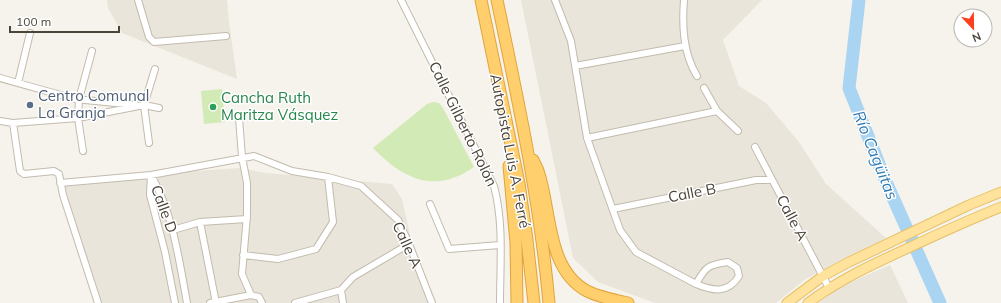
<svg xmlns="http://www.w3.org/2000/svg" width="1001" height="303" viewBox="0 0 1001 303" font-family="Mulish,sans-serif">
<rect width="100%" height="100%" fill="#f6f3ec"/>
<path fill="#eae5da" d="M107,0H227L229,22L237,79L122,33L108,8Z
M521,0H762L723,40L739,86L766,103L799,142L826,184L886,238L844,258L804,280L776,303H655L598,282L573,258Z
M240,168L266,173L392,184L402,199L411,239L436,303H99L62,185L151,174Z
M890,265L908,303H819L840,287Z"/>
<path fill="#d2eab5" d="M222,89L225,122L204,124L201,91Z
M433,102L439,103L443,108L474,167C435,194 404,180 373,148L427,104Z"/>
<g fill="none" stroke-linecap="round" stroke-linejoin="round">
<path stroke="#a9d4f2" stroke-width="13" d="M859,0L849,88L886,182L940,303"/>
<defs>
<path id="minor" d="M138,0L149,37L154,42L226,36
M401,0L494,186C504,223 500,265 500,303
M555,0L571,41L587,138L620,230L636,252L696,284
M684,0C682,26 683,53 697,76
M575,66L685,46
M0,78L75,99L136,105
M18,83L30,33
M704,88L717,111L738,131
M239,118L242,157L247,183V215L242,274L251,295L259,297L262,303
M0,121L13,123L78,118L144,105L159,108
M13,123L20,171L24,174L54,171L59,174L63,195L98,303
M587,138L717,111
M149,143L144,105L155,69
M755,147L829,288
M83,151L78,118L79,99L92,51
M151,175C173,214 179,259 187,303
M151,175L150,195L165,252L175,303
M60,183L151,175L254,156L292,171L328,177L361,186L398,220L409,244L432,303
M430,204L449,249L500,245
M613,209L756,180H772
M200,222L216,303
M173,230L200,222L247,219
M243,255L278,259L316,249L333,222L328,177
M728,262L737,268L739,276C728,294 713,291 696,284C706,266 708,265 728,262Z
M210,303L251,295
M295,303L341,290
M343,303L341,290L353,277L409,244"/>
<path id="primary" d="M787,303L823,276L849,262L969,205L1001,192
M808,303C839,280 871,265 906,249C938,234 969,220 1001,207"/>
<path id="motorway" d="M481,0L519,183L527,240L534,303
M497,0C518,100 540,201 549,303
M533,160C535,165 538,169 539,174C551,211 547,270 587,291C599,297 614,300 628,303
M509,166L516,243L517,303"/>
</defs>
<use href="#minor" stroke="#c2bbae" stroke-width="8"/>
<use href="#primary" stroke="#e6c16a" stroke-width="11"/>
<use href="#motorway" stroke="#e0a43c" stroke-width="13"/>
<use href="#minor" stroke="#fff" stroke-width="6"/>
<use href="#primary" stroke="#ffe39c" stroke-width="9"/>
<use href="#motorway" stroke="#ffcf6e" stroke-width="11"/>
</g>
<circle fill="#5c6f8a" stroke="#fff" stroke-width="1.5" cx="30" cy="105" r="4"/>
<circle fill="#2e9e5b" stroke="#fff" stroke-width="1.5" cx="213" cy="107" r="4"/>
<g text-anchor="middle" stroke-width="3" stroke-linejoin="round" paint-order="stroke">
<g font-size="15" fill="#4e5e75" stroke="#fff" text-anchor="start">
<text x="38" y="101">Centro Comunal<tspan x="38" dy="17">La Granja</tspan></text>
</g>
<g font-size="15" fill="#27864d" stroke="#fff" text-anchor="start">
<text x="221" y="103">Cancha Ruth<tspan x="221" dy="17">Maritza Vásquez</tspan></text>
</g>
<g font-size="15" fill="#4b4439" stroke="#fff">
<text transform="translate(463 124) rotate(64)" y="5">Calle Gilberto Rolón</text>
<text transform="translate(510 151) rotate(79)" y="5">Autopista Luis A. Ferré</text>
<text transform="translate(692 193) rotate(-11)" y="5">Calle B</text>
<text transform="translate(164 209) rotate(70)" y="5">Calle D</text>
<text transform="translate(792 218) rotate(62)" y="5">Calle A</text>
<text transform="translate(407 245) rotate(65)" y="5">Calle A</text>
</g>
<g font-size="16" font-style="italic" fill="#2e7ab2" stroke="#fff">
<text transform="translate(876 155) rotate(68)" y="6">Río Cagüitas</text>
</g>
</g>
<g transform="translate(973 28) rotate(158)"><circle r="19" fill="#ffffff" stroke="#b7b4b0"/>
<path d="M0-3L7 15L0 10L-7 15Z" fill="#fc3f1d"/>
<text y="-6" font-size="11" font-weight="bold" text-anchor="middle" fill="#4b4439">N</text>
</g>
<path d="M10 26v6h109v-6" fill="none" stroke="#4b4439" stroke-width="2"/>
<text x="16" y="26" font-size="12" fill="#4b4439" stroke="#ffffff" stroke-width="3" paint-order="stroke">100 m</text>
</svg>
